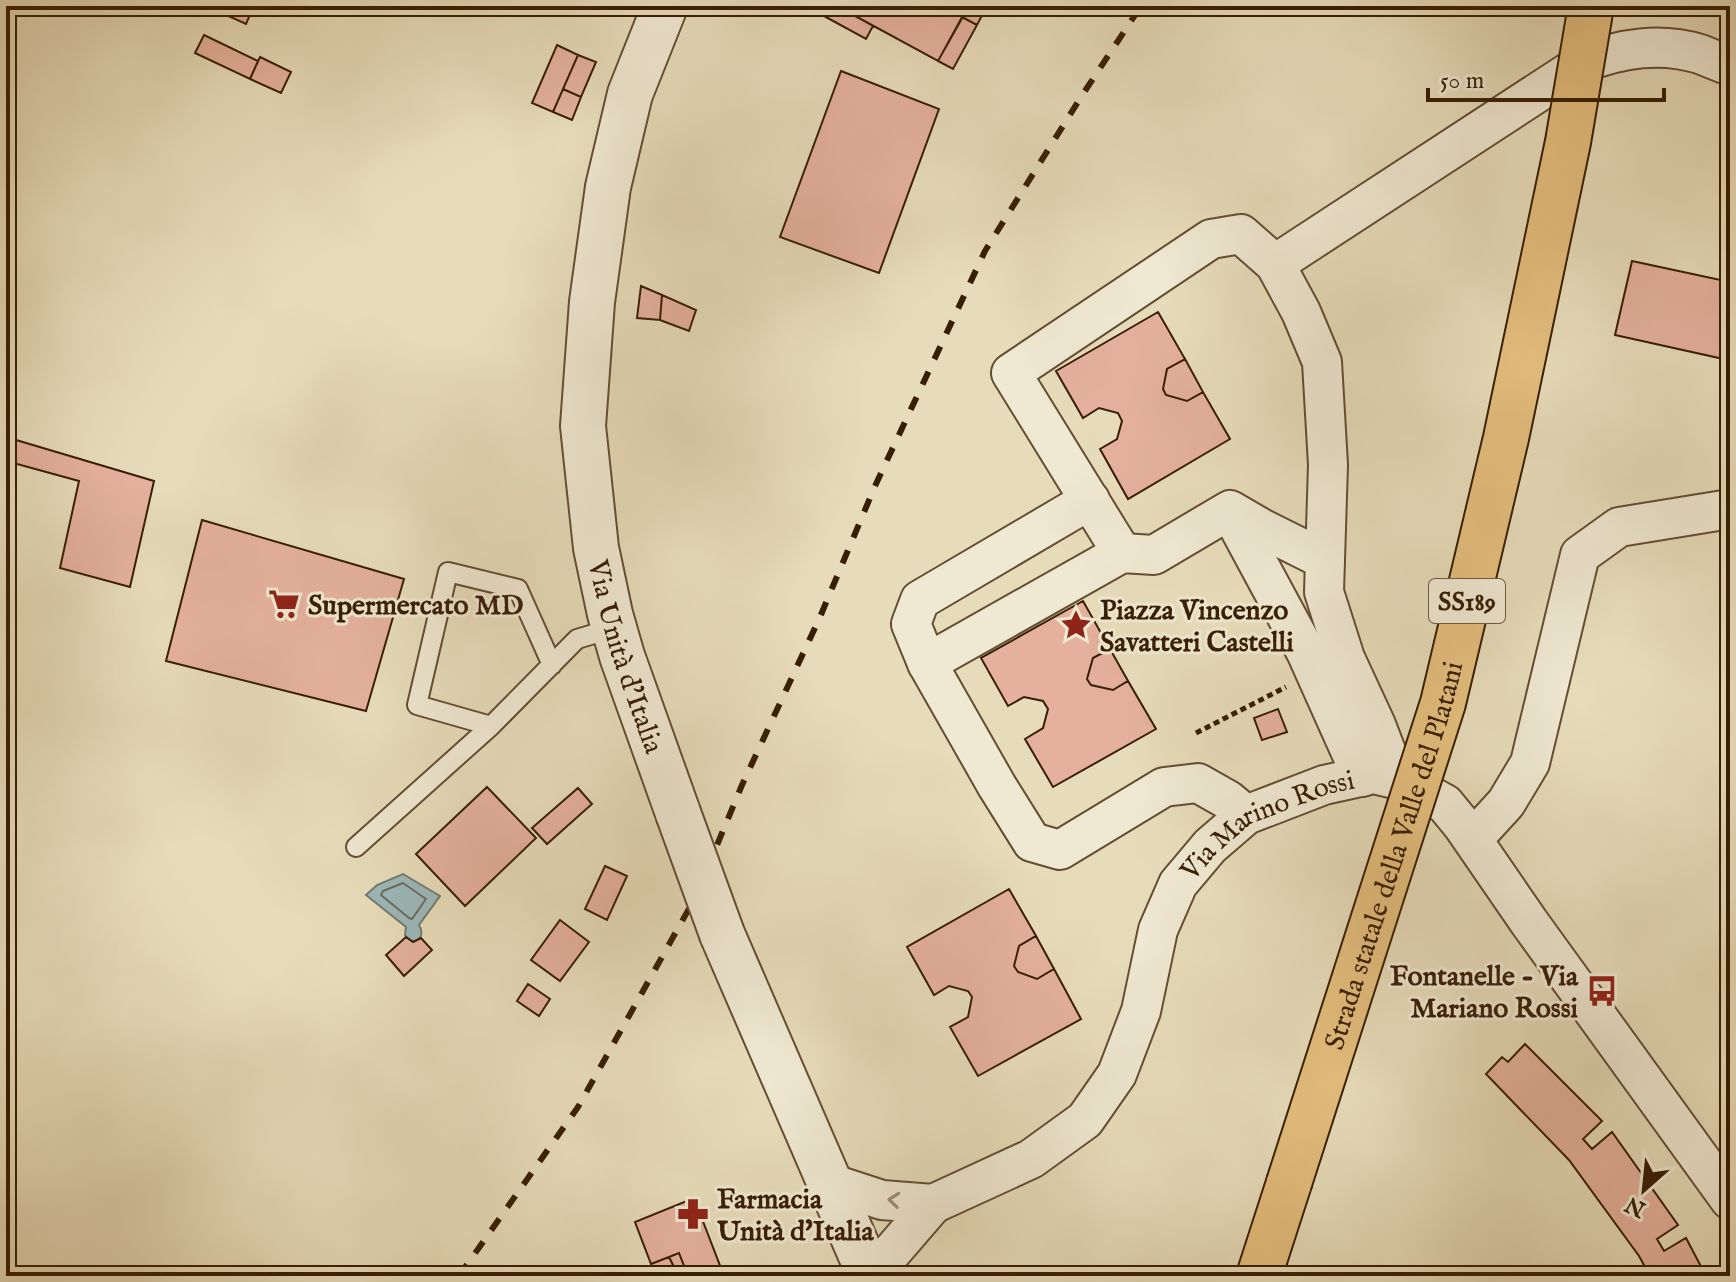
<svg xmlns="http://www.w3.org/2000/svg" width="1736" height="1282" viewBox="0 0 1736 1282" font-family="'IM FELL English',serif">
<rect width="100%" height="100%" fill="#e7dcba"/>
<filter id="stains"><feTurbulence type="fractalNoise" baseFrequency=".0025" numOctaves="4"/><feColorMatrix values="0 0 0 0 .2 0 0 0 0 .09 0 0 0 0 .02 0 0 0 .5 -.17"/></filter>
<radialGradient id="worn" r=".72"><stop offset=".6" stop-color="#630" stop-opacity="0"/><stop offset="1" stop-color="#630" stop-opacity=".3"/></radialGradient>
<path fill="#9cb9bb" stroke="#747b72" stroke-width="2" d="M403,874L440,896L419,925C427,937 414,948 405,935L406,927L366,895L377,885Z"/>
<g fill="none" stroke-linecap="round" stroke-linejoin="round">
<path stroke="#6a6c60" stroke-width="2" d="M403,883L426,899L412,919L409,918L381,895L383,891Z"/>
</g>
<path fill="#e5b19d" stroke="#381e05" stroke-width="2" d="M217,6H249L253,8L246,24L215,10Z
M249,6H277L272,16Z
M829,6H849L846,11L873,26L866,39L824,16Z
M849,6H969L938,61L846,11Z
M969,6H987L977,25L962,17Z
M962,17L977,25L953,69L938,61Z
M204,35L258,61L250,79L195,53Z
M557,45L578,55L553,112L532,103Z
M578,55L596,62L581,97L563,89Z
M260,57L291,72L281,93L250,79Z
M841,71L939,109L879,273L780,237Z
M563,89L581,97L572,120L553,112Z
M1632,261L1730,282V352L1728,360L1615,335Z
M641,286L662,295L660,320L637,318Z
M662,295L696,310L689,331L660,320Z
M1158,312L1185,359L1167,369L1163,389L1166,395L1187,401L1203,392L1230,439L1128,499L1100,449L1117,439L1122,421L1118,413L1099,408L1083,418L1056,371Z
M1185,359L1203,392L1187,401L1166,395L1163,389L1167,369Z
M6,437L154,481L130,587L60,568L79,481L6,461Z
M202,520L404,579L366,711L166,661Z
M1083,601L1110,649L1093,658L1087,679L1091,685L1113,690L1128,681L1156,729L1053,787L1025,739L1043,728L1048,709L1043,701L1024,697L1008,706L981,658Z
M1110,649L1128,681L1113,690L1091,685L1087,679L1093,658Z
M1278,709L1287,732L1262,740L1254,718Z
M487,787L536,838L465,906L416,854Z
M578,788L592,804L547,844L532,828Z
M605,866L627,876L607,920L585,909Z
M1009,889L1036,936L1019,946L1014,966L1018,972L1037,979L1054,969L1081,1019L978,1076L950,1027L968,1017L972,997L968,991L949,986L934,995L907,947Z
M560,920L589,942L560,981L531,960Z
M1036,936L1054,969L1037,979L1018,972L1014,966L1019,946Z
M406,937L413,942L421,938L432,950L404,976L386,955Z
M528,984L550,999L539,1016L517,1001Z
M1525,1044L1602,1121L1583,1139L1592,1149L1612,1132L1678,1225L1657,1239L1664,1251L1686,1238L1706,1276H1650L1639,1256L1569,1160L1486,1074L1502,1057L1508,1062Z
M694,1198L724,1276H658L684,1266L679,1253L651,1264L635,1222Z
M679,1253L684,1266L675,1269L669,1257Z
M669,1257L675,1269L656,1276L651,1264Z"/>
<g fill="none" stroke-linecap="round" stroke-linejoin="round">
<defs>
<path id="service" d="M552,665L518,589L448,572L417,705L491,726L577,639L614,628
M356,847L491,726"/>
<g id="minor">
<path d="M1275,264L1583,63C1622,48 1660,42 1700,54C1710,58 1720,62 1730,66"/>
<path d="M1230,511L1306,652L1362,777"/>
<path d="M1122,553L1011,373L1211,239L1241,234L1275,264L1301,312L1322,362L1328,465L1324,592L1345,658L1376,725L1397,780"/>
<path d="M927,663L911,624L920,600L1090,500"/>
<path d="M1246,815L1228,800L1198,783L1164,787L1060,850L1032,842L997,786L927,663L1122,553L1154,555L1230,510L1261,528L1325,560"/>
<path d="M1473,839L1506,803L1530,763L1580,555L1619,527L1730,509"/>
<path d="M830,1183L882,1200L933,1204L871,1276"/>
<path id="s1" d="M933,1204L1031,1159L1085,1120L1117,1074L1141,1011L1158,930L1178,884L1210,846L1246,815L1324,785L1374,774L1403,781L1445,804L1463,826L1529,922L1730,1200"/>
</g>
<g id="tertiary">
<path id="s2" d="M665,6L630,94L608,187L592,302L583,426L596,548L610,614L622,656L678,813"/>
<path d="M722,934L870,1276"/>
</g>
<path id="primary" d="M1259,1276L1289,1183"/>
</defs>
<use href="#service" stroke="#644e32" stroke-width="22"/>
<use href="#minor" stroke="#644e32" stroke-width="42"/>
<use href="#tertiary" stroke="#644e32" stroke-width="48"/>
<use href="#primary" stroke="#381e05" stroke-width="48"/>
<path stroke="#381e05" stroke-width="5" stroke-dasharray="6 4" stroke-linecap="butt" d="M1196,733L1286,687"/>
<use href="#service" stroke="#efe8d2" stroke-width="18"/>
<use href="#minor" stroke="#efe8d2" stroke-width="38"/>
<use href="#tertiary" stroke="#efe8d2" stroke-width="44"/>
<use href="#primary" stroke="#e4be7d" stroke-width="44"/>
<path stroke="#381e05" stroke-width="6" stroke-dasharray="14 14" stroke-linecap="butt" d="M459,1276L578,1107L695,898L742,785L820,617L875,486L985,251L1081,97L1141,6"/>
<defs>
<path id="tertiary-bridge" d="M678,813L722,934"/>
<g id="primary-bridge">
<path id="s3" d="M1289,1183L1443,703L1506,438L1568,142L1591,6"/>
</g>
</defs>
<use href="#tertiary-bridge" stroke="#644e32" stroke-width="48" stroke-linecap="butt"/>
<use href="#primary-bridge" stroke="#381e05" stroke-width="48" stroke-linecap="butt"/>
<use href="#tertiary-bridge" stroke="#efe8d2" stroke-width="44"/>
<use href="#primary-bridge" stroke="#e4be7d" stroke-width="44"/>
</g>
<defs><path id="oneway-chevron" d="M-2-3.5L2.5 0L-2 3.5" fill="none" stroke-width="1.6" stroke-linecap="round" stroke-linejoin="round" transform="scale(2)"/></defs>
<use stroke="#9d8d76" href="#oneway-chevron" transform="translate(894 1200) rotate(-174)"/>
<defs>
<symbol id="supermarket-bare" viewBox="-9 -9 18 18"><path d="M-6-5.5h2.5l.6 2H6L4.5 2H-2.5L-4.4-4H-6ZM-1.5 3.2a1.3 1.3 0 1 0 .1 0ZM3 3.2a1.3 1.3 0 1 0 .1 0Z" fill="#8f2418" stroke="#efe8d2" stroke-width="2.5" paint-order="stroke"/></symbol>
<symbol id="sight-bare" viewBox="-9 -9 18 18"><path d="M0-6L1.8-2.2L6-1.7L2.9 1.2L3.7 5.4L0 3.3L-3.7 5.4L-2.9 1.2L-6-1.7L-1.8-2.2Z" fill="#8f2418" stroke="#efe8d2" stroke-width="2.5" paint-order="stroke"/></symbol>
<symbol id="bus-bare" viewBox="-9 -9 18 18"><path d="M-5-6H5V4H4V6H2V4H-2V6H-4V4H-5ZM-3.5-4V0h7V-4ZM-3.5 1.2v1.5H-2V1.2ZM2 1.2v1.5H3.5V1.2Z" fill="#8f2418" stroke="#efe8d2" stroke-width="2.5" paint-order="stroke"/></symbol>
<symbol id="pharmacy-bare" viewBox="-9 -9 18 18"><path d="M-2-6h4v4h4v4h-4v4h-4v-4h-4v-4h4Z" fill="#8f2418" stroke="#efe8d2" stroke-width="2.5" paint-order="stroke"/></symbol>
</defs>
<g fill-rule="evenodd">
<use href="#supermarket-bare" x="262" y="582" width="44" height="44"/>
<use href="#sight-bare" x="1054" y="603" width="44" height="44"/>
<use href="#bus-bare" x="1580" y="969" width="44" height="44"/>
<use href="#pharmacy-bare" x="671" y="1192" width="44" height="44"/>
</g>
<g text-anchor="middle" stroke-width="6" stroke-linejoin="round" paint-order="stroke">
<rect fill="#efe8d2" stroke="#6f5b42" stroke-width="2" x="1429" y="579" width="76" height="44" rx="6"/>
<g font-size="26" font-weight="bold" fill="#381e05">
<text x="1467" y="610">SS189</text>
</g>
<g font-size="28" font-weight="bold" fill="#381e05" stroke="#efe8d2" text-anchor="start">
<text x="308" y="614">Supermercato MD</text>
<text x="1100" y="619">Piazza Vincenzo<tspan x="1100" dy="32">Savatteri Castelli</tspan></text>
<text x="1578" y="985" text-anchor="end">Fontanelle - Via<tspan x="1578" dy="32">Mariano Rossi</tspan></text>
<text x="717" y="1208">Farmacia<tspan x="717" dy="32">Unità d'Italia</tspan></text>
</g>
<g font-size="28" fill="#381e05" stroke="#efe8d2">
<text dy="10" stroke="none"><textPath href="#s2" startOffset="666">Via Unità d'Italia</textPath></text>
<text dy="10" stroke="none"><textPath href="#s1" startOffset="542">Via Marino Rossi</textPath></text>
<text dy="10" stroke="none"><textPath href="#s3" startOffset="344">Strada statale della Valle del Platani</textPath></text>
</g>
</g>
<rect width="1736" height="1282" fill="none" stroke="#e7dcba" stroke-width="32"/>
<rect x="8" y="8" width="1720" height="1266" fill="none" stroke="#381e05" stroke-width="4"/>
<rect x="16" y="16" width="1704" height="1250" fill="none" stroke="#381e05" stroke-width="2"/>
<g transform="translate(1644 1190) rotate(207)" stroke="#efe8d2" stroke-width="6" paint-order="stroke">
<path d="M0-6L14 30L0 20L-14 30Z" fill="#381e05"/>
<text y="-12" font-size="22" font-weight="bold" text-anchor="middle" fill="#381e05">N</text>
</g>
<path d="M1428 88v12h236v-12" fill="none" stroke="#381e05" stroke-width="4"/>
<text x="1440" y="88" font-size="24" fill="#381e05" stroke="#efe8d2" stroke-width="6" paint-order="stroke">50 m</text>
<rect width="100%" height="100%" filter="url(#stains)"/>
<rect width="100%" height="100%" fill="url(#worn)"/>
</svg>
